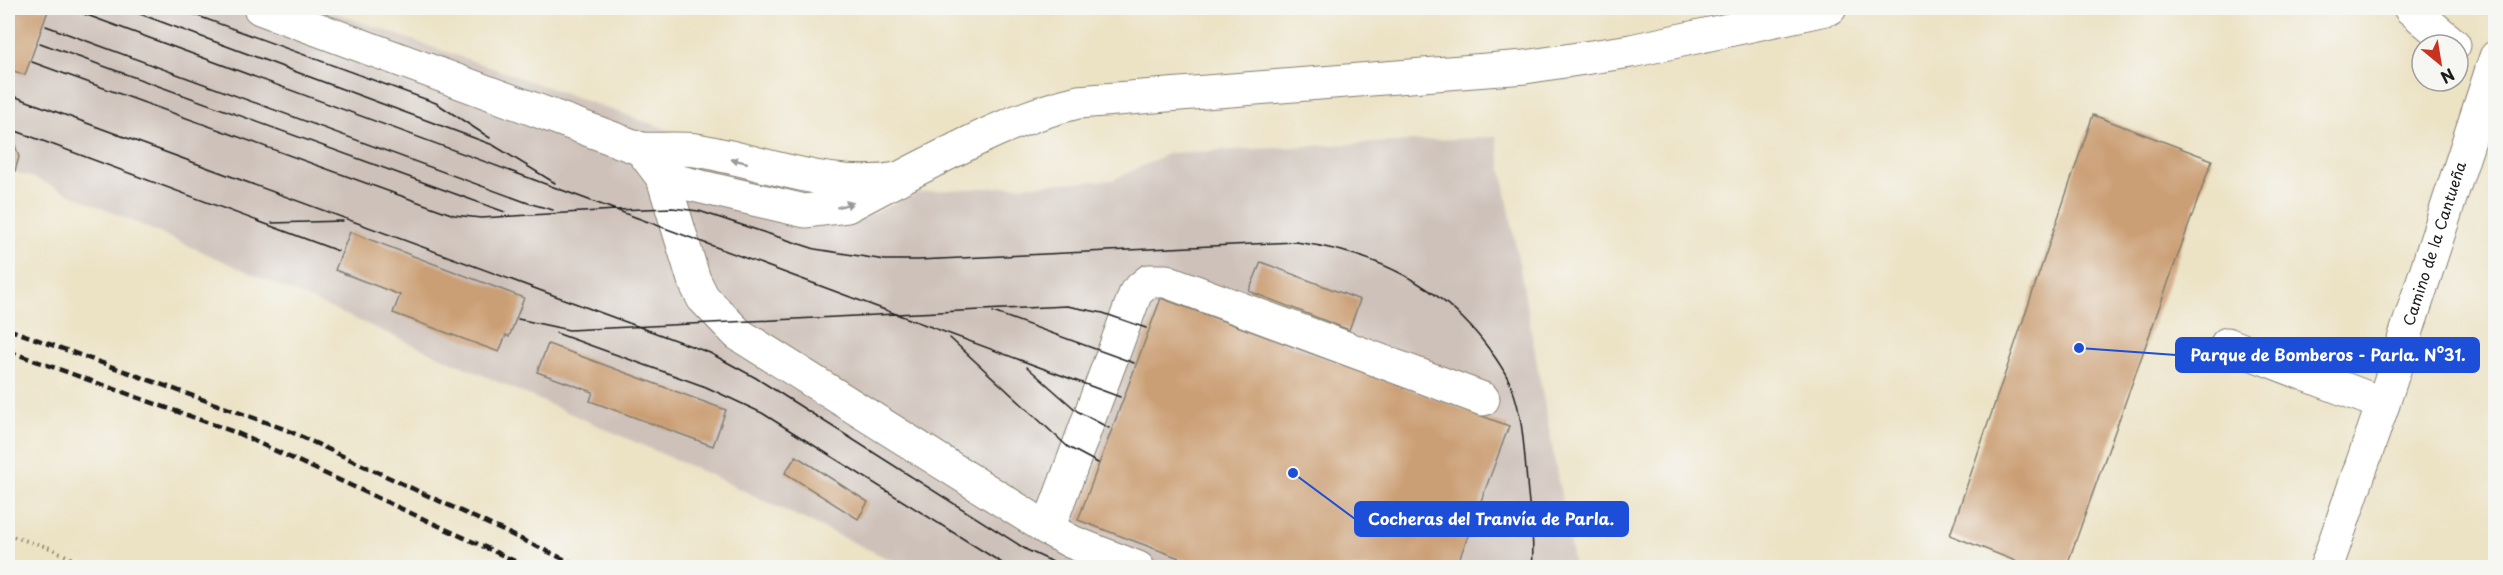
<svg xmlns="http://www.w3.org/2000/svg" width="2503" height="575" viewBox="0 0 2503 575" font-family="'Playpen Sans',sans-serif">
<rect width="100%" height="100%" fill="#f6f6f2"/>
<filter id="ink" filterUnits="userSpaceOnUse"><feTurbulence type="fractalNoise" baseFrequency=".0167" numOctaves="2"/><feDisplacementMap in="SourceGraphic" scale="12" xChannelSelector="R" yChannelSelector="G"/><feConvolveMatrix kernelMatrix="1 2 1 2 8 2 1 2 1" color-interpolation-filters="sRGB"/></filter>
<filter id="wash" filterUnits="userSpaceOnUse"><feTurbulence type="fractalNoise" baseFrequency=".008" numOctaves="4" result="noise"/><feDisplacementMap in="SourceGraphic" scale="24" xChannelSelector="R" yChannelSelector="G"/><feGaussianBlur stdDeviation="1.35" result="paint"/><feColorMatrix in="noise" values="0 0 0 0 0 0 0 0 0 0 0 0 0 0 0 0 0 1.4 0 .05"/><feComposite in="paint" operator="in"/></filter>
<g filter="url(#wash)">
<rect width="100%" height="100%" fill="#ece2c4"/>
<path fill="#cec1b9" d="M8,8H321L675,132L799,160L785,220L837,223L861,219L919,192L1113,180L1169,153L1496,137L1574,567H906L708,474L34,178L8,170Z"/>
<g id="blocks">
<path fill="#cb9f74" d="M8,8H49L25,75L8,69Z
M2093,115L2212,160L2066,568H2033L1950,535Z
M8,140L14,142L19,157L15,171L8,168Z
M350,232L524,298L509,337L506,335L499,352L393,313L400,295L335,270Z
M1261,262L1360,300L1349,330L1249,291Z
M1161,298L1509,426L1456,568H1206L1078,520Z
M548,344L726,410L713,446L590,401L593,392L537,372Z
M796,456L868,502L858,519L785,473Z"/>
</g>
</g>
<g filter="url(#ink)">
<use href="#blocks" fill-opacity="0" stroke="#847f70" stroke-width="1.5"/>
<g fill="none" stroke-linecap="round" stroke-linejoin="round">
<defs>
<g id="minor">
<path d="M260,8L641,149L663,178L694,280L703,298L738,334L1048,529L1072,542L1138,568"/>
<path d="M2410,8L2454,45"/>
<path d="M641,149C658,150 678,148 696,150C764,161 828,191 898,179L847,206L805,211L663,178"/>
<path d="M898,179C957,149 1014,117 1078,102L1525,67L1631,51L1830,8"/>
<path d="M2227,344L2383,404"/>
<path d="M1048,529L1136,292L1149,281H1166L1483,399"/>
<path id="s1" d="M2326,568L2383,404L2496,57"/>
</g>
</defs>
<use href="#minor" stroke="#847f70" stroke-width="35"/>
<path stroke="#847f70" stroke-width="4" stroke-dasharray="1.5 4.5" stroke-linecap="butt" d="M8,535L50,548L91,568"/>
<use href="#minor" stroke="#fff" stroke-width="33"/>
<path stroke="#1c1c1c" stroke-width="1.5" d="M68,8L616,210L672,208L699,211L815,249L885,260H918L1296,242C1371,252 1439,283 1486,345C1496,358 1506,372 1512,388C1523,417 1524,450 1527,482C1529,510 1535,539 1532,568
M124,8L493,145L555,183
M176,8L436,103L490,138
M46,26L528,203L553,210
M40,43L505,212
M32,62L454,215L481,218L616,210L896,314L1067,306L1103,313L1146,328
M8,94L710,353L756,378L1027,550L1066,568
M8,128L338,251
M272,223L343,221
M993,312L1134,363
M518,319L569,330L896,314L1120,397
M556,333L706,387L762,413L1010,568
M950,338L1068,447L1098,463
M1027,367L1077,411L1109,428"/>
<path stroke="#1c1c1c" stroke-width="4.5" stroke-dasharray="9 4.5" stroke-linecap="butt" d="M8,329L287,430L583,568
M8,351L237,433L530,568"/>
</g>
<defs><path id="oneway-solid" d="M-6-.8H1V-3.2L6.5 0L1 3.2V.8H-6Z" transform="scale(1.5)"/></defs>
<g fill="#999">
<use href="#oneway-solid" transform="translate(739 161) rotate(-167)"/>
<use href="#oneway-solid" transform="translate(845 205) rotate(-17)"/>
</g>
</g>
<g text-anchor="middle" stroke-width="6" stroke-linejoin="round" paint-order="stroke">
<g font-size="15" fill="#1c1c1c" stroke="#f6f6f2">
<text dy="5" stroke="none"><textPath href="#s1" startOffset="342">Camino de la Cantueña</textPath></text>
</g>
</g>
<path fill="none" stroke="#1d4ed8" stroke-width="2" d="M2079 348L2176 355M1293 473L1355 519"/>
<g fill="#1d4ed8" stroke="#f6f6f2" stroke-width="2">
<circle cx="2079" cy="348" r="6"/>
<circle cx="1293" cy="473" r="6"/>
</g>
<g fill="#1d4ed8" stroke="#1d4ed8" stroke-width="2">
<rect x="2176" y="338" width="303" height="34" rx="6"/>
<rect x="1355" y="502" width="273" height="34" rx="6"/>
</g>
<g font-size="16" text-anchor="middle" font-weight="bold" fill="#fff">
<text x="2328" y="361">Parque de Bomberos - Parla. Nº31.</text>
<text x="1491" y="525">Cocheras del Tranvía de Parla.</text>
</g>
<rect width="2503" height="575" fill="none" stroke="#f6f6f2" stroke-width="30"/>
<g transform="translate(2440 63) rotate(150)"><circle r="28" fill="#f6f6f2" stroke="#9f9f9c" stroke-width="1.5"/>
<path d="M0-4.5L10 22L0 15L-10 22Z" fill="#c8321e"/>
<text y="-9" font-size="16" font-weight="bold" text-anchor="middle" fill="#1c1c1c">N</text>
</g>
</svg>
